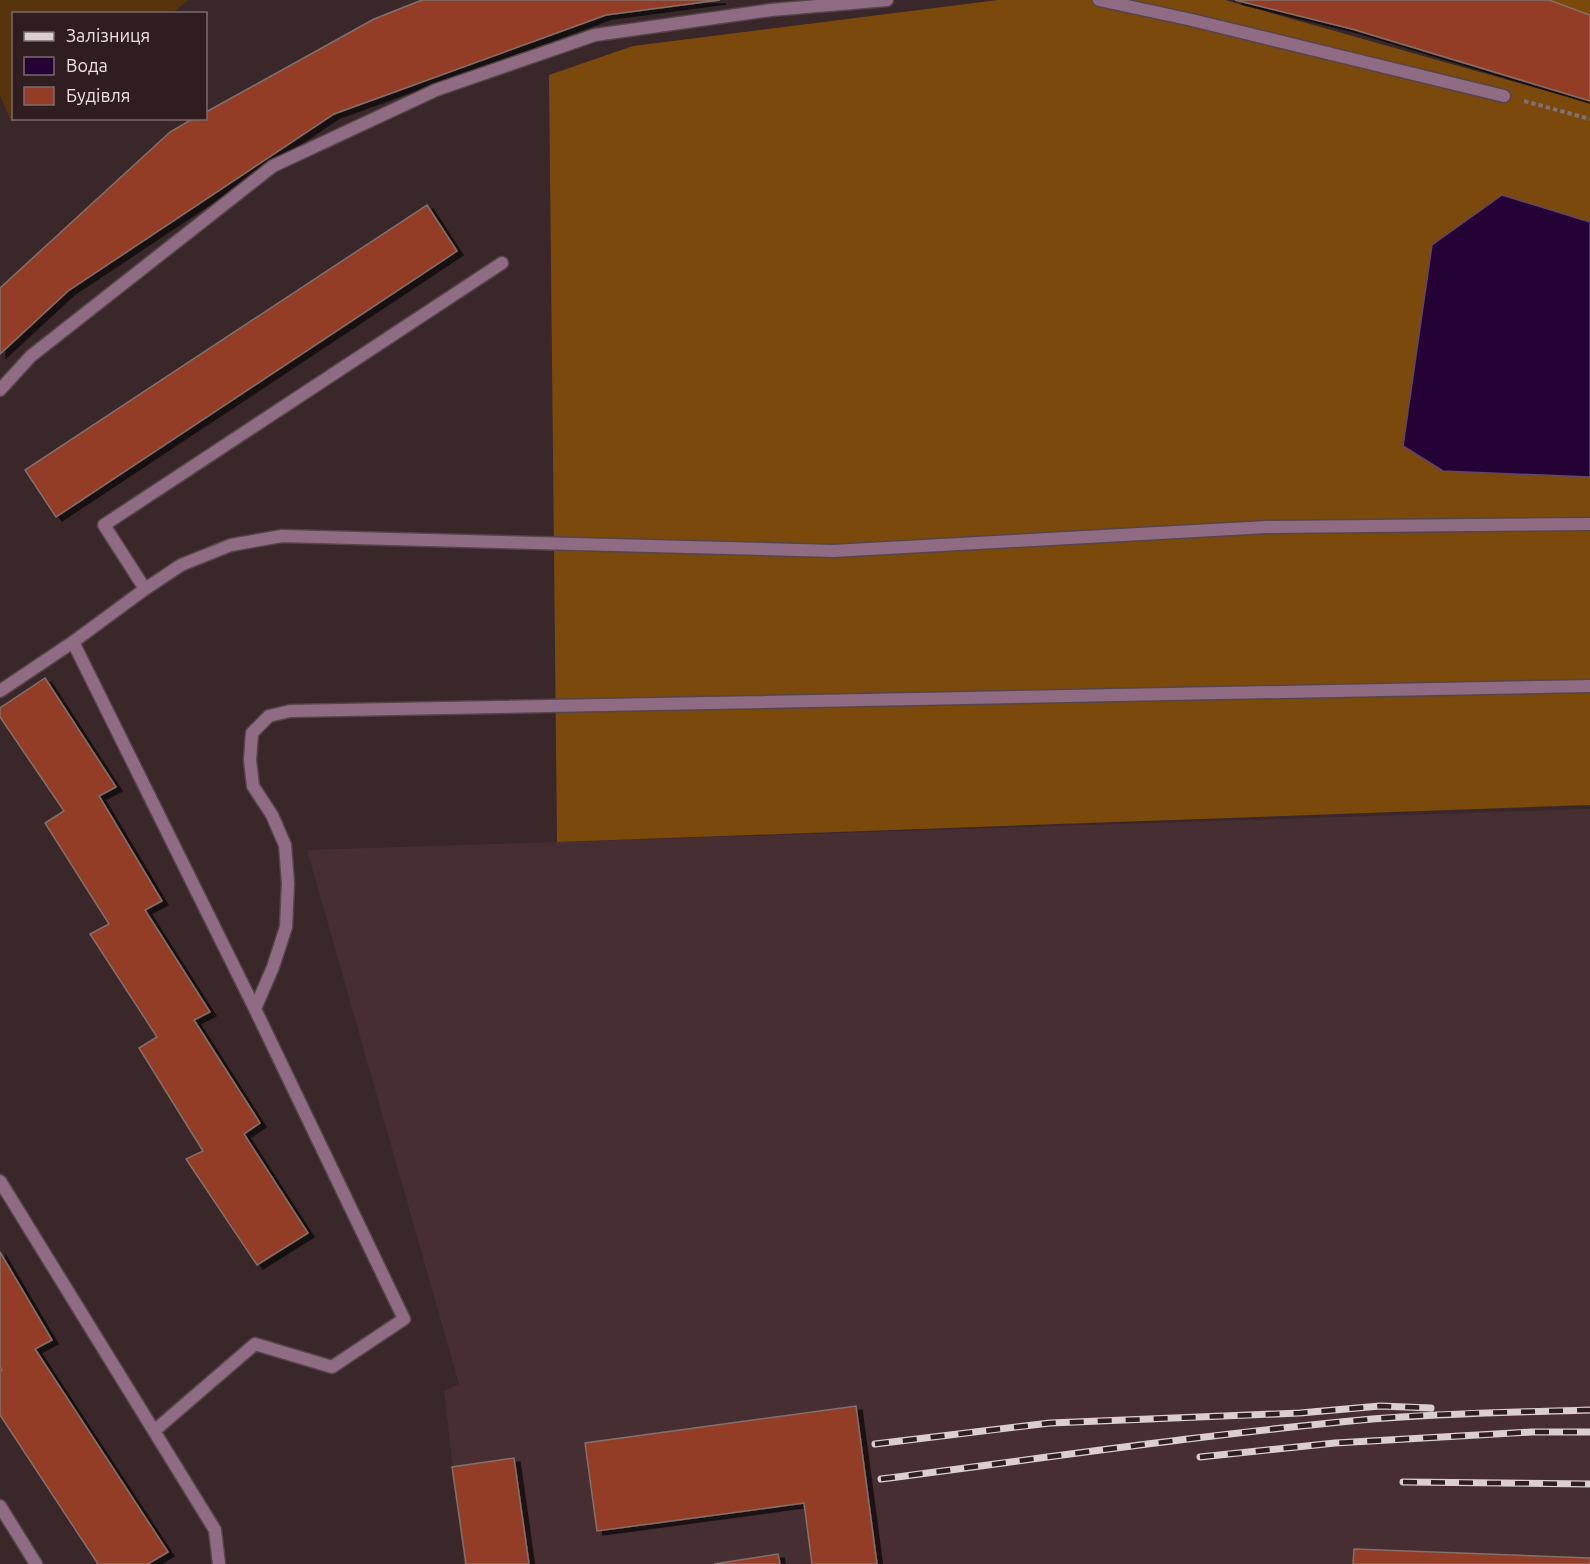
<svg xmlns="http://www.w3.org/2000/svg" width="1590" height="1564" viewBox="0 0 1590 1564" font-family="Ubuntu,sans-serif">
<defs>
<filter id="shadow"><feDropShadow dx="6" dy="4" stdDeviation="0" flood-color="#0009"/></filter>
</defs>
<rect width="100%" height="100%" fill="#39272a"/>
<path fill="#472e33" d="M1590,809V1564H464L444,1391L459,1384L307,850Z"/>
<path fill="#57340b" d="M0,0H188L173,13L14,14V118L22,119L11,121L0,95Z"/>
<path fill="#7b490b" d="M998,0H1225L1590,103V805L557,842L549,75L633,46Z
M1544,0H1590V16Z"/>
<path fill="#250236" stroke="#61456a" stroke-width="1.5" d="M1502,195L1590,222V477L1443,471L1403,446L1432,245Z"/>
<path fill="#933d26" stroke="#84706a" stroke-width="1.5" filter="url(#shadow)" d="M422,0H720L606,15L334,114L68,291L0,354V288L170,132L194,118H206V112L374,19Z
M1235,0H1549L1590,15V101L1352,29Z
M427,205L457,251L56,517L25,470Z
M45,678L116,787L99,796L162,901L145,910L210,1012L194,1020L260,1123L244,1134L308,1233L257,1265L186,1159L203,1151L139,1048L157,1037L90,934L109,924L45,823L64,811L0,717V708Z
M0,1252L52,1340L35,1349L168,1552L148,1564H98L0,1415V1371L2,1370L0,1367Z
M856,1406L877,1564H812L804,1503L597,1531L585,1443Z
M514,1458L529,1564H466L452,1467Z
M1354,1549L1590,1558V1564H1353Z
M778,1554L780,1564H714Z"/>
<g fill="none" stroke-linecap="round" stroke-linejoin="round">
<defs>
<path id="service" d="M1099,0L1192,20L1504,96
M0,390L31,356L273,166L436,90L595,35L771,10L887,0
M145,589L104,525L502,263
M0,691L73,642
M255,1009L273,967L286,927L288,883L285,845L272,815L253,786L250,760L252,733L269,716L290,711L1590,686
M0,1181L154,1431L255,1344L332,1367L404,1319L255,1009L73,642L145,589L181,565L231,545L282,536L833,551L1267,527L1590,524
M154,1431L215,1530L219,1564
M0,1506L36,1564"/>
</defs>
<use href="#service" stroke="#564548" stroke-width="15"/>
<path stroke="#817173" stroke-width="4" stroke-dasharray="4.5 3" stroke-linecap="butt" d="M1524,101L1590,119"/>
<use href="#service" stroke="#8f6c83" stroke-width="12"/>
<defs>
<path id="rail" d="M875,1444L1050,1423L1300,1413L1380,1406L1431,1408
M1200,1457L1335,1443L1532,1432H1590
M881,1479C1044,1458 1208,1434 1372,1419C1445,1413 1517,1412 1590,1410
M1403,1482L1590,1484"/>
</defs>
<use href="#rail" stroke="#dbced0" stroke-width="7"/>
<use href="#rail" stroke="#2f1d20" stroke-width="4.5" stroke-dasharray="14" stroke-linecap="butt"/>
</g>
<rect x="12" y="12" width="195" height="108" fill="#2f1d20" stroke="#7b6b6e" stroke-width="1.5"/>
<rect x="24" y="32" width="30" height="9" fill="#dbced0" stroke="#7b6b6e" stroke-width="1.5"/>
<text x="66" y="42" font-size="18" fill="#eee1e3">Залізниця</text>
<rect x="24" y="57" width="30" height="18" fill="#250236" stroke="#7b6b6e" stroke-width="1.5"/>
<text x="66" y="72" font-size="18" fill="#eee1e3">Вода</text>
<rect x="24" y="87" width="30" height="18" fill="#933d26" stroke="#7b6b6e" stroke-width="1.5"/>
<text x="66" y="102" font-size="18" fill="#eee1e3">Будівля</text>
</svg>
